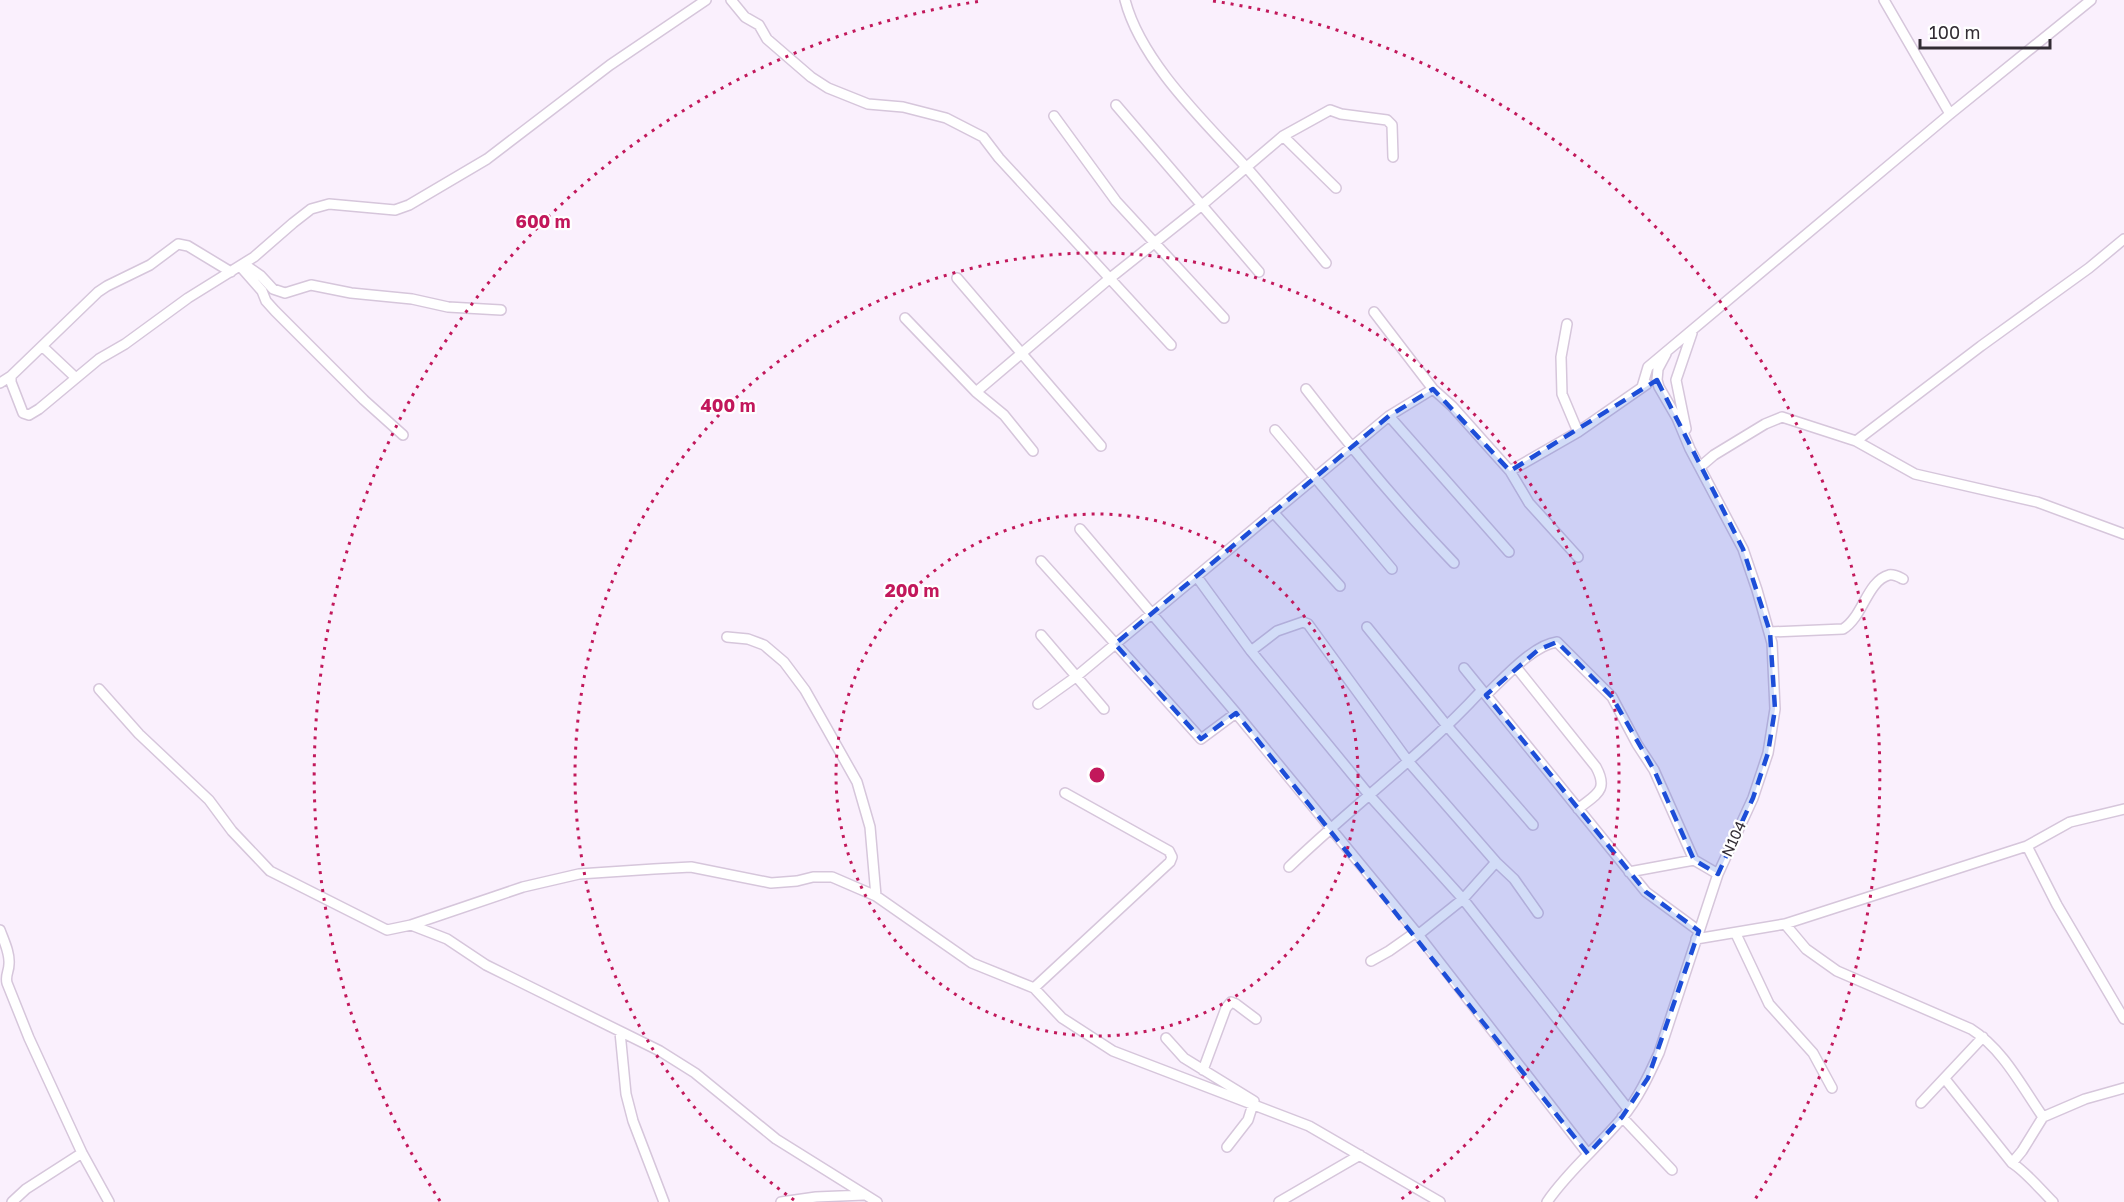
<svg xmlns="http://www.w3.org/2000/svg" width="2124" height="1202" viewBox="0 0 2124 1202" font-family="'Golos Text',sans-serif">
<rect width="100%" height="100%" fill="#faf0fd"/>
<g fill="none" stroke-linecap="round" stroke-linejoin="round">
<defs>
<path id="minor" d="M731,0L745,17L759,25L767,39L811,77L828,88L868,104L903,107L946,118L983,137L999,158L1171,345
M1125,0C1141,62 1205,122 1247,168C1274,199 1300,231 1326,263
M1884,0L1950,114
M1116,105L1259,272
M1054,116L1116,201L1224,318
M1283,136L1336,188
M244,264L261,276L273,289L285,293L311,285L351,293L412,299L448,307L501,310
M240,266L262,291L266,301L275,311L364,400L403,435
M231,272L188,246L178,244L150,265L107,286L98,292L11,376V382L23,413L29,415L39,409L99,359L125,344L188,298L254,257L293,223L311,209L329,204L395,210L409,205L487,159L610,65L706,0
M957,278L1101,446
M1374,312L1433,389L1452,406L1510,471L1529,503L1578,557
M905,318L976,392L1109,279L1202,205L1283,136L1330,110L1341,114L1387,120L1392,125L1393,157
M1567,324L1561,357L1562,394L1578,432
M42,346L76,378
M0,383L11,376
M1642,387L1648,367L1950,114L2091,0
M1306,389C1353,450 1401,508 1454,563
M976,392L1004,415L1033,451
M1389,416L1509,552
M1686,429L1676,380L1692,333
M1275,430L1392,569
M1856,441L1981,346L2089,268L2124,239
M1700,467L1714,455L1765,424L1782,417L1856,441L1915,474L2037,502L2124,534
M1510,471L1578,432L1647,384
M1273,512L1340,586
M1080,529L1236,713L1416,932L1588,1154
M1041,561L1201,739L1236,713
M1197,577L1251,651L1370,796L1463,899L1628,1109
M1367,627L1448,727L1533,825
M1770,632L1843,629C1863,617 1867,581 1889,575C1894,574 1899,577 1903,579
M1041,635L1104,709
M727,637L748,639L764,645L784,662L805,690L826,727L857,782L870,827L876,896L972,963L1034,988L1062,1018L1113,1051L1309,1126L1440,1202
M1251,651L1277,631L1303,622L1308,624L1408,761L1496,862L1514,879L1538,913
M1516,667L1596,767C1609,791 1596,794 1578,809
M1464,668L1646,892L1699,931
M99,689L139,734L209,800L232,831L270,871L387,930L411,925L447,939L486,965L660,1051L695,1073L776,1139L877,1202
M1486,695C1504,678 1533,645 1557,642L1612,697L1637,744L1654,770L1694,860L1718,874
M1038,704L1077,676L1389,416L1433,389
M2124,809L2070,822L2027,846L2057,905L2124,1019
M1289,867C1352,806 1422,755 1481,691
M1629,872L1694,860
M1785,924L1806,949L1837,971L1971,1029C2003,1049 2022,1087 2043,1117
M411,925L523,887L579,874L654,869L691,867L771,883L797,881L813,877H832L876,896
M0,930C4,941 10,953 9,964C9,972 5,975 7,983L29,1038L82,1153L109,1202
M1736,934L1769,1004L1813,1053L1832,1088
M1418,935L1463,899L1496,862
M1696,939L1785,924L2027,846
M1371,961L1389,951L1416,932
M1034,988L1170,862L1172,857L1169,851L1065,793
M620,1032L626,1094L633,1121L664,1202
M1166,1038L1184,1058L1254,1101L1248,1120L1227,1147
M1203,1070L1226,1008L1231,1002L1236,1004L1256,1019
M1945,1079L2012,1163C2025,1171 2041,1190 2053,1202
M1921,1103L1983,1037
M1622,1117L1672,1170
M2012,1163L2022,1151L2043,1117L2085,1099L2124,1088
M12,1202L26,1189L82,1153
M781,1202L816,1197L864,1195
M1279,1202L1360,1155
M1547,1202C1568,1171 1598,1147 1622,1118C1638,1099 1649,1075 1659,1053L1718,874L1753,798L1768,753L1775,709L1772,643L1757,590L1743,549L1690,449L1677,418L1659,387L1657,380L1658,369L1666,354"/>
</defs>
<use href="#minor" stroke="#d6c6db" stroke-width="12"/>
<use href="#minor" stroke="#fff" stroke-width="9"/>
</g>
<path fill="#1d4ed8" fill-opacity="0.2" stroke="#1d4ed8" stroke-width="4.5" stroke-dasharray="12 8" stroke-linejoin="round" d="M1657,380L1743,549L1770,632L1775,709L1768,753L1753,798L1718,874L1694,860L1654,770L1612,697L1557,642L1538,650L1486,695L1646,892L1699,931L1648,1078L1622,1117L1588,1154L1236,713L1201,739L1115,644L1389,416L1433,389L1510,471Z"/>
<g fill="none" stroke="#c2185b" stroke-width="3" stroke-dasharray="3 6">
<circle cx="1097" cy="775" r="261"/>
<path d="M794 1200A522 522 0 1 1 1400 1200"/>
<path d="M440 1201A783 783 0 0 1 981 1M1213 1A783 783 0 0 1 1754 1201"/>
</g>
<g text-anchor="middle" stroke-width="4.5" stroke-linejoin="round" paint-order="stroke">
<g font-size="15" fill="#322c34" stroke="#fff">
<text transform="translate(1734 839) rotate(-65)" y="5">N104</text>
</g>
</g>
<circle cx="1097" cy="775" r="9" fill="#c2185b" stroke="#fff" stroke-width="3"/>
<g font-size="18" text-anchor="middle" font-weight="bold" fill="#c2185b" stroke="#fff" stroke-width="4.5" stroke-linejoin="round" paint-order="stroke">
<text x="543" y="228">600 m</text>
<text x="728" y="412">400 m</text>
<text x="912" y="597">200 m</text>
</g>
<path d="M1920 39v9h130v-9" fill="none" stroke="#322c34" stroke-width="3"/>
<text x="1929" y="39" font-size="18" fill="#322c34" stroke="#ffffff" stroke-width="4.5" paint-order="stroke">100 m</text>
</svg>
